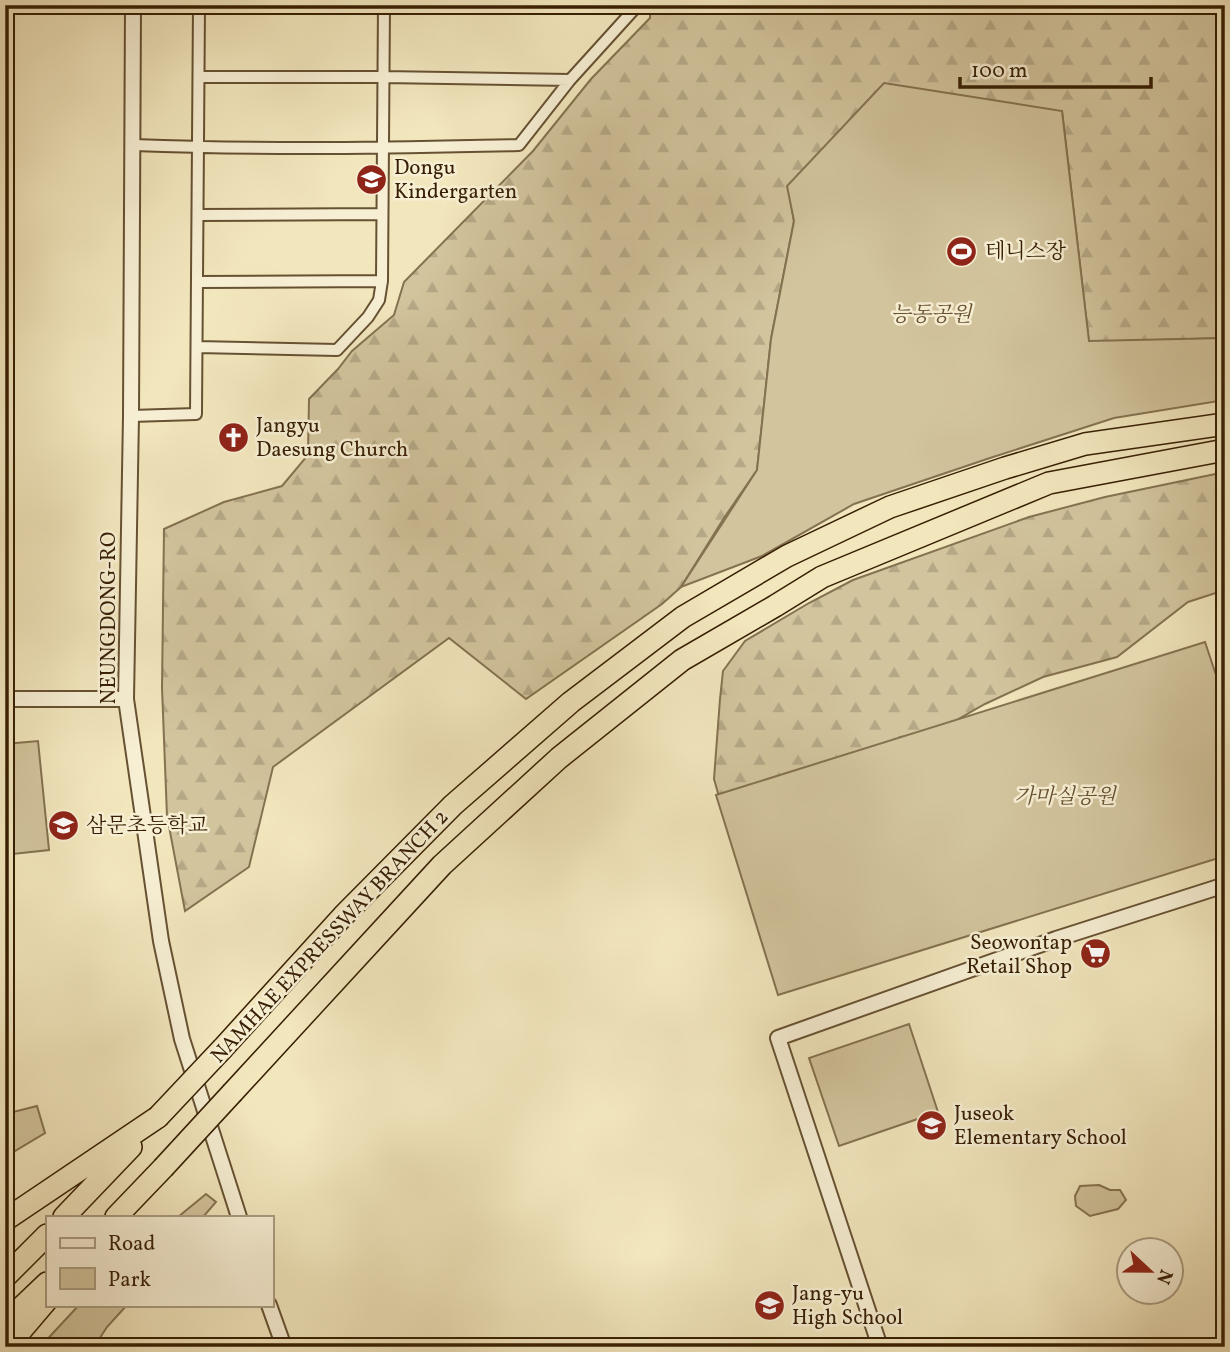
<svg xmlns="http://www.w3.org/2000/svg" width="1230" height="1352" viewBox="0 0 1230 1352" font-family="Vollkorn,'Noto Serif KR',serif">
<defs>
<pattern id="forest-firs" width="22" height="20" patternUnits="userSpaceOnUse" patternTransform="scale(1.75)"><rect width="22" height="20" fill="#d2c49d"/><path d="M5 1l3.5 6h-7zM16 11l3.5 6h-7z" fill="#b5a886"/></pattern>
</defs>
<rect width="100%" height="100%" fill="#f2e6bd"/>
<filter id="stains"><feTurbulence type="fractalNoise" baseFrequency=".00286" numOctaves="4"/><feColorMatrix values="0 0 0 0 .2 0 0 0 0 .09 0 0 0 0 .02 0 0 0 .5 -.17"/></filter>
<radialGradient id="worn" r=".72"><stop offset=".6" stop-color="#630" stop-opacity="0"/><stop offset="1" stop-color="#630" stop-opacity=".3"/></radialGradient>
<path fill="url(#forest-firs)" stroke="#847250" stroke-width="2" d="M650,5H1225V202L1223,203L1225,207V338L1089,342L1062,111L788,186L794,221L771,339L757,470L724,518L681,587L662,604L526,699L449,638L273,767L249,867L185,911L167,816L162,688L164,529L224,502L282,486L308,455L309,399L338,369L352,351L394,315L404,282L533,151L591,79L650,18Z
M1225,472V590L1188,602L1117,657L1043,677L985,704L932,734L900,737L860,766L729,832L714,779L720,699L723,671L745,641L809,603L853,580L1029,517L1105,497Z"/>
<path fill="#d2c49d" stroke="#847250" stroke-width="2" d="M884,83L1062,111L1089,341L1225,338V400L1114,418L990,458L854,504L762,556L681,587L757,470L771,339L794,221L787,186Z
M1205,642L1225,702V856L778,995L716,795Z
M38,741L49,850L13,854L12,844L5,845V744Z
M909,1024L938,1112L839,1146L809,1058Z
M37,1106L45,1133L5,1157V1114Z
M1099,1185L1110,1190H1120L1126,1200L1118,1209L1090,1216L1076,1206L1075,1196L1080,1186Z
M206,1194L216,1202L203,1217H178Z
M79,1305H127L107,1327L94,1347H40Z"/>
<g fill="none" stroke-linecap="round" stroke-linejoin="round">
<defs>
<path id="minor" d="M199,77H383L570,80
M134,145C262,150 390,148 519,145L570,80L638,5
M198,215L382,214
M197,282L382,281
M197,347L337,350L368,317L379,300L382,281L384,5
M131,416L196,414L199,5"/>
<path id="tertiary" d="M133,5L131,416L126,699L161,941L182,1039L239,1217
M5,699H126
M269,1305L284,1347
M880,1347L778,1038L1056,939L1225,885"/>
<path id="motorway" d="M223,1048L343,916L453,805L571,702L683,617L787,556L890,507L1005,468L1085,444L1225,424
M233,1092L442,865L559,758L682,660L775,606L822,577L1049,483L1225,450
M64,1217L131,1147
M116,1217L163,1168
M5,1220L158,1117
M5,1277L47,1235
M5,1323L47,1283
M7,1347L47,1300"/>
</defs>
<use href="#minor" stroke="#665132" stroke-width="14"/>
<use href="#tertiary" stroke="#665132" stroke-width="18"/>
<use href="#motorway" stroke="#371f03" stroke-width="24"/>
<use href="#minor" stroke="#f7efd4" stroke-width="10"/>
<use href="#tertiary" stroke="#f7efd4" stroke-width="14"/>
<use href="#motorway" stroke="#f2e6bd" stroke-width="21"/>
<defs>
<path id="motorway-bridge" d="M158,1117L223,1048
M163,1168L233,1092"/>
</defs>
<use href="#motorway-bridge" stroke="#371f03" stroke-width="24" stroke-linecap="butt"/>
<use href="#motorway-bridge" stroke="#f2e6bd" stroke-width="21"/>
</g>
<defs>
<symbol id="school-disc" viewBox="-11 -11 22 22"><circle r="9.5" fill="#8f2418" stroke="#f7efd4"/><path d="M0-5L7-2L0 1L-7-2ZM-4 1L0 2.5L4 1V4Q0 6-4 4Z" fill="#fff"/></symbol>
<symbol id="stadium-disc" viewBox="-11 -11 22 22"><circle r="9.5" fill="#8f2418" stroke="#f7efd4"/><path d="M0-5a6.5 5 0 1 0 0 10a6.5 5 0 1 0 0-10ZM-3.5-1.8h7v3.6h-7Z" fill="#fff"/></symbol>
<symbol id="church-disc" viewBox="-11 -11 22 22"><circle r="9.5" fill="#8f2418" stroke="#f7efd4"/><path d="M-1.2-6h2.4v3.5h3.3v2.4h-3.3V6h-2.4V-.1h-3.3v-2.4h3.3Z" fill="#fff"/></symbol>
<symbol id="supermarket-disc" viewBox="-11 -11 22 22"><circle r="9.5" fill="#8f2418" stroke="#f7efd4"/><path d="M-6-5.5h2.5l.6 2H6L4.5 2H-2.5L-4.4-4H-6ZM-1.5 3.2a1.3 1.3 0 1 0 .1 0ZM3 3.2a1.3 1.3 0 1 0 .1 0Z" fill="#fff"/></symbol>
</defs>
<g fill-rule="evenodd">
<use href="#school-disc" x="354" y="162" width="35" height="35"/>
<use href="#stadium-disc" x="944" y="234" width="35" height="35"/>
<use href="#church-disc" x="216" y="420" width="35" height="35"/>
<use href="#school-disc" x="46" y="808" width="35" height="35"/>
<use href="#supermarket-disc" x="1078" y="936" width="35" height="35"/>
<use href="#school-disc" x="914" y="1108" width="35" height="35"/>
<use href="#school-disc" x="752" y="1288" width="35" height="35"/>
</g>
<g text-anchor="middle" stroke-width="5" stroke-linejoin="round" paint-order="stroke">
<g font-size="21" fill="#371f03" stroke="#f7efd4" text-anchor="start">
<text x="394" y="174">Dongu<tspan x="394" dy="24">Kindergarten</tspan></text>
<text x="985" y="258">테니스장</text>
<text x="256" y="432">Jangyu<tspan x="256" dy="24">Daesung Church</tspan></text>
<text x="86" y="832">삼문초등학교</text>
<text x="1072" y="949" text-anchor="end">Seowontap<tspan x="1072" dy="24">Retail Shop</tspan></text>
<text x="954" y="1120">Juseok<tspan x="954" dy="24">Elementary School</tspan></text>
<text x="792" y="1300">Jang-yu<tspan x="792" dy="24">High School</tspan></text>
</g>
<g font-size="21" font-style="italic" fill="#665131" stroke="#f7efd4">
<text x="931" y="321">능동공원</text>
<text x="1065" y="803">가마실공원</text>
</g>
<g font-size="21" fill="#371f03" stroke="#f7efd4">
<text transform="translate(108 618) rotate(-90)" y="7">NEUNGDONG-RO</text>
<text transform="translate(329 936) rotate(-47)" y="7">NAMHAE EXPRESSWAY BRANCH 2</text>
</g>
</g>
<rect width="1230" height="1352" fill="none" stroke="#f2e6bd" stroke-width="28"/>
<rect x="7" y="7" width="1216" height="1338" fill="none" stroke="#371f03" stroke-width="3.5"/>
<rect x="14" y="14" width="1202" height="1324" fill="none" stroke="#371f03" stroke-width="2"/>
<rect x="46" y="1216" width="228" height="91" fill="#f7efd4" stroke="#aa9c80" stroke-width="2"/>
<rect x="60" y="1238" width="35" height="10" fill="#f7efd4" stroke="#aa9c80" stroke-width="2"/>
<text x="108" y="1250" font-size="21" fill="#371f03">Road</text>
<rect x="60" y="1268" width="35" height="21" fill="#d2c49d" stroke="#aa9c80" stroke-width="2"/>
<text x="108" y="1286" font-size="21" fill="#371f03">Park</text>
<g transform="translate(1150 1271) rotate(112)"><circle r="33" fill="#f7efd4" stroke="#aa9c80" stroke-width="2"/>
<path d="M0-5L12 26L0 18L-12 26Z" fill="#8f2418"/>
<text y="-10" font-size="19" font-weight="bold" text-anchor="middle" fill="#371f03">N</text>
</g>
<path d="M960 77v10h191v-10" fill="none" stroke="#371f03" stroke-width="3.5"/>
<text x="971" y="77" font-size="21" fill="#371f03" stroke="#f7efd4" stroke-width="5" paint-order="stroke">100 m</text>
<rect width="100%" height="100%" filter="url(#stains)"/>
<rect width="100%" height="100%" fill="url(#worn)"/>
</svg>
